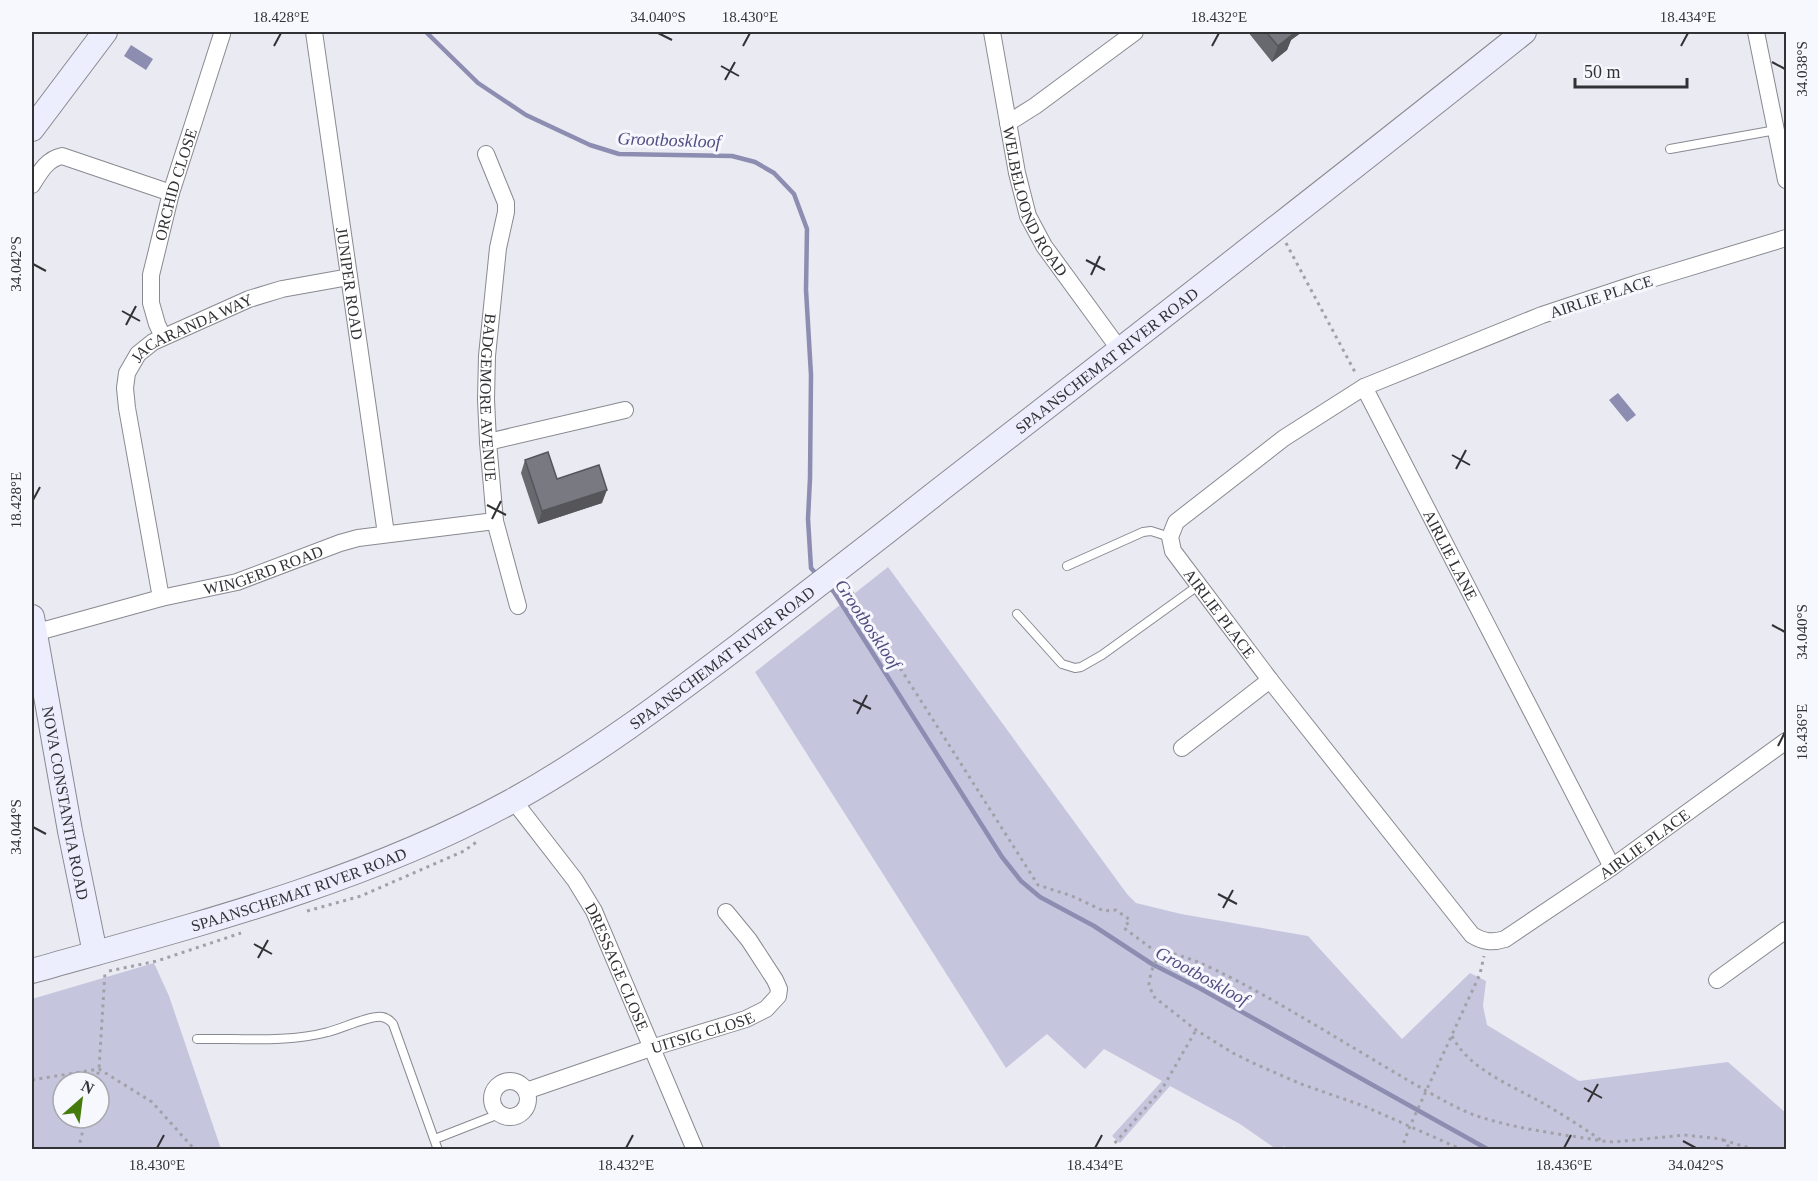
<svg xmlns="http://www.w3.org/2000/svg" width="1818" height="1181" viewBox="0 0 1818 1181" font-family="'Times New Roman',serif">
<rect width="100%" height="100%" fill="#e9eaf2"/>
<path fill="#c5c6de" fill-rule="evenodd" d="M888,567L1127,894L1136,903L1181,914L1308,936L1402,1039L1470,973L1486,981L1483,1006L1487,1025L1579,1081L1728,1062L1786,1113V1149L1289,1150L1284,1146L1281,1149H1276L1240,1124L1170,1086L1120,1143L1112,1136L1162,1081L1104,1049L1085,1069L1047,1034L1006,1068L755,672Z
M154,963L169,996L221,1149H32V999ZM63,1082H99V1118H63Z"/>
<path fill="#8c8db1" d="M131,45L153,59L146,70L124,56Z
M1618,393L1636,415L1627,422L1609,400Z"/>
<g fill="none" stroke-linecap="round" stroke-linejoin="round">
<path stroke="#8c8db1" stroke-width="4.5" d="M426,32L478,83L526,115L590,145L619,154L732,156L755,162L774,173L794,194L807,229L806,290L811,375L810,478L808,519L811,568L818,576
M828,586L834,592L1002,857L1021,881L1040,897L1094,926L1152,964L1201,989L1489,1150"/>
<defs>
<path id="lane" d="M1670,149L1776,130
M1067,566L1143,532L1151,531L1170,537
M1017,614L1062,664L1075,668L1081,667L1102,655L1199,585
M197,1039C239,1038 287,1043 328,1032C341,1029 370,1015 382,1017C387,1018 390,1020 393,1024L438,1150
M435,1139L499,1114"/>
<g id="street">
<path id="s1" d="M314,32L386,534"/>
<path id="s2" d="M992,32L1017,173L1028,216L1044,246L1120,350"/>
<path d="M1756,32L1786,180"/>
<path d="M1008,123L1035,106L1135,32"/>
<path id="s3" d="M486,154L506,203V212L498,248L487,356L486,399L488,442L495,521L518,606"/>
<path d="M32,185C40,172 47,159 62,156L171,193"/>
<path id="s4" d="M1786,238L1638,283L1542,315L1364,387L1284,438L1176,522L1170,537L1173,551L1270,680L1472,935C1484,942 1492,943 1505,939L1612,867L1786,741"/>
<path id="s5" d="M163,337L157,324L151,303V275L171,193L222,34"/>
<path id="s6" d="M1364,387L1612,867"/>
<path d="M488,442L625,410"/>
<path id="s7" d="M161,598L127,408L125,388L127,373L138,354L153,342L249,299L282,289L349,277"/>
<path id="s8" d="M34,633L161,598L237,582L340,543L358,538L495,521"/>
<path d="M1182,748L1270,680"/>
<path id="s9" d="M513,800L575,880L594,911L695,1150"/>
<path d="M1717,980L1786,930"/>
<circle cx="510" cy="1099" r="18"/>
<path id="s10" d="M526,1091L651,1048L746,1019L766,1009L778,996L779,989L775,980L749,940L726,912"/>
</g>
<g id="secondary">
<path d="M32,129L105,32"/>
<path id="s11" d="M32,617L70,831L95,953"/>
<path id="s12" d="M32,971C195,925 362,883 512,801C593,756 667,700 741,644C805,595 869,546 932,496C1130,342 1328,189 1524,32"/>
</g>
</defs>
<use href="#lane" stroke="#898991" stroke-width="10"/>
<use href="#street" stroke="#898991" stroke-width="18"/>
<use href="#secondary" stroke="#898991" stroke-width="26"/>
<path stroke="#a1a2a8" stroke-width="3" stroke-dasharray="3 4.5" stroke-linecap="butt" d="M1286,243L1356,374
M848,586L1038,885L1072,896L1104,911L1116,910L1130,920L1124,928L1159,954
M307,911L361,896L464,851L478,841
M1159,954C1195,939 1420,1096 1474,1115C1515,1129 1560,1134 1603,1141L1614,1142L1684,1135L1722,1139L1732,1150
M1159,954L1151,972L1149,984L1153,996L1196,1030L1233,1053L1251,1062L1301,1084L1364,1106L1463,1150
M109,971L157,961L241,933
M1452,1036C1470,1071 1514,1086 1546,1105C1565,1116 1583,1128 1601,1140
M32,1080L99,1069L152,1102L195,1150
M96,1082L99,1069L105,972
M1723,1140L1756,1150
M78,1150L86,1118
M1112,1150L1114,1144L1162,1089L1196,1030
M1401,1150L1410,1126L1480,974L1484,956"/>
<use href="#lane" stroke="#fff" stroke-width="8"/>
<use href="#street" stroke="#fff" stroke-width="16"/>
<use href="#secondary" stroke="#edeefd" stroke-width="24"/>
</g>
<path fill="#68686f" d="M1248,32H1302L1291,40L1287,50L1272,62Z
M525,460L557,479L602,503L538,524L521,473Z"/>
<path fill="#55555a" d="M1291,32H1302L1291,40L1287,50L1272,62L1278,46Z
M607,490L602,503L538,524L542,511Z"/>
<path fill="#797981" stroke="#55555a" stroke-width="1.5" d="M1266,32H1291L1293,34L1278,46Z
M548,452L557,479L599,465L607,490L542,511L525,460Z"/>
<path fill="none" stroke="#323236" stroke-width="2" d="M658,33L672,40M274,46L281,33M743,46L750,33M1212,46L1219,33M1681,46L1688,33M1772,62L1785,69M721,66L739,76M725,80L735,62M1086,260L1105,270M33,264L46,271M1091,275L1100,256M122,311L140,321M126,325L136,306M1452,455L1470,465M1456,469L1466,450M33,500L40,487M487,505L506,515M492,519L501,501M1772,625L1785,632M853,700L871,709M857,714L867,695M1778,746L1785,732M33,827L46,834M1218,894L1237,904M1223,908L1233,890M254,944L272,954M258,958L268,940M1584,1088L1602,1098M1588,1102L1598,1084M1683,1141L1696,1148M157,1148L164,1135M626,1148L633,1135M1095,1148L1102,1135M1564,1148L1571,1135"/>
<g text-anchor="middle" stroke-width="6" stroke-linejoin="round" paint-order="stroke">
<g font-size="16" fill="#323236" stroke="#f7f7fe">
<text dy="6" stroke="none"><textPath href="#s5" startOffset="158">ORCHID CLOSE</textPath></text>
<text dy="6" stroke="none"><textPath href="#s2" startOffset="176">WELBELOOND ROAD</textPath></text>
<text dy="6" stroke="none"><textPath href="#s1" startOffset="254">JUNIPER ROAD</textPath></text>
<text transform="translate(1601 296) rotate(-18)" y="6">AIRLIE PLACE</text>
<text dy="6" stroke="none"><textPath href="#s7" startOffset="310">JACARANDA WAY</textPath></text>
<text dy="6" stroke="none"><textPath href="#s12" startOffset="1251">SPAANSCHEMAT RIVER ROAD</textPath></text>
<text dy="6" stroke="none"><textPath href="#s3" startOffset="249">BADGEMORE AVENUE</textPath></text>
<text dy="6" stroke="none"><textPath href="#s6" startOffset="189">AIRLIE LANE</textPath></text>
<text dy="6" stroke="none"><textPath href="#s8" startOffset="238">WINGERD ROAD</textPath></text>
<text dy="6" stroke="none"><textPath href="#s4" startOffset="788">AIRLIE PLACE</textPath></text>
<text dy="6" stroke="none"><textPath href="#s12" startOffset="765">SPAANSCHEMAT RIVER ROAD</textPath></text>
<text dy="6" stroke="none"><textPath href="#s11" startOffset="189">NOVA CONSTANTIA ROAD</textPath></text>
<text dy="6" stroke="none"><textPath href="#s4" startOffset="1400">AIRLIE PLACE</textPath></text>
<text dy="6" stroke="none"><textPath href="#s12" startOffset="279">SPAANSCHEMAT RIVER ROAD</textPath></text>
<text dy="6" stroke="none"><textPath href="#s9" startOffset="198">DRESSAGE CLOSE</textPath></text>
<text dy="6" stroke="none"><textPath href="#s10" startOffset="186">UITSIG CLOSE</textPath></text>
</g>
<g font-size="18" font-style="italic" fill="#4f4e81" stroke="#f7f7fe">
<text transform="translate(669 140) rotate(2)" y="6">Grootboskloof</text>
<text transform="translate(868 624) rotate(56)" y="6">Grootboskloof</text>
<text transform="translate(1202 976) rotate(29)" y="6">Grootboskloof</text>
</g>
</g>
<rect width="1818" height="1181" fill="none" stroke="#f7f7fe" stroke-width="66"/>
<g transform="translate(81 1100) rotate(28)"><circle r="28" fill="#f7f7fe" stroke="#a8a8ae" stroke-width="1.5"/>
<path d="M0-4.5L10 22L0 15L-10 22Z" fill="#457a0c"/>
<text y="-9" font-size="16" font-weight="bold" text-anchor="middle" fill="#323236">N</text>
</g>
<path d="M1575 78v9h112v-9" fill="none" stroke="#323236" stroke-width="3"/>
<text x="1584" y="78" font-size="18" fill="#323236" stroke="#f7f7fe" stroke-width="4.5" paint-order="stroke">50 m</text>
<rect x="33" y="33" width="1752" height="1115" fill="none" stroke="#323236" stroke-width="2"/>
<g font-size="15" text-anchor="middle" fill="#323236">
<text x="281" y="22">18.428°E</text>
<text x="658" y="22">34.040°S</text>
<text x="750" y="22">18.430°E</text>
<text x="1219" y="22">18.432°E</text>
<text x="1688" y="22">18.434°E</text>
<text transform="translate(1802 69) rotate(-90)" y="5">34.038°S</text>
<text transform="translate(16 264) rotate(-90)" y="5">34.042°S</text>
<text transform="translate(16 500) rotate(-90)" y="5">18.428°E</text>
<text transform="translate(1802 632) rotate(-90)" y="5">34.040°S</text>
<text transform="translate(1802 732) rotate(-90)" y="5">18.436°E</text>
<text transform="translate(16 827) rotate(-90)" y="5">34.044°S</text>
<text x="157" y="1170">18.430°E</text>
<text x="626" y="1170">18.432°E</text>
<text x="1095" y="1170">18.434°E</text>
<text x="1564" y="1170">18.436°E</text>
<text x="1696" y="1170">34.042°S</text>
</g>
</svg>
